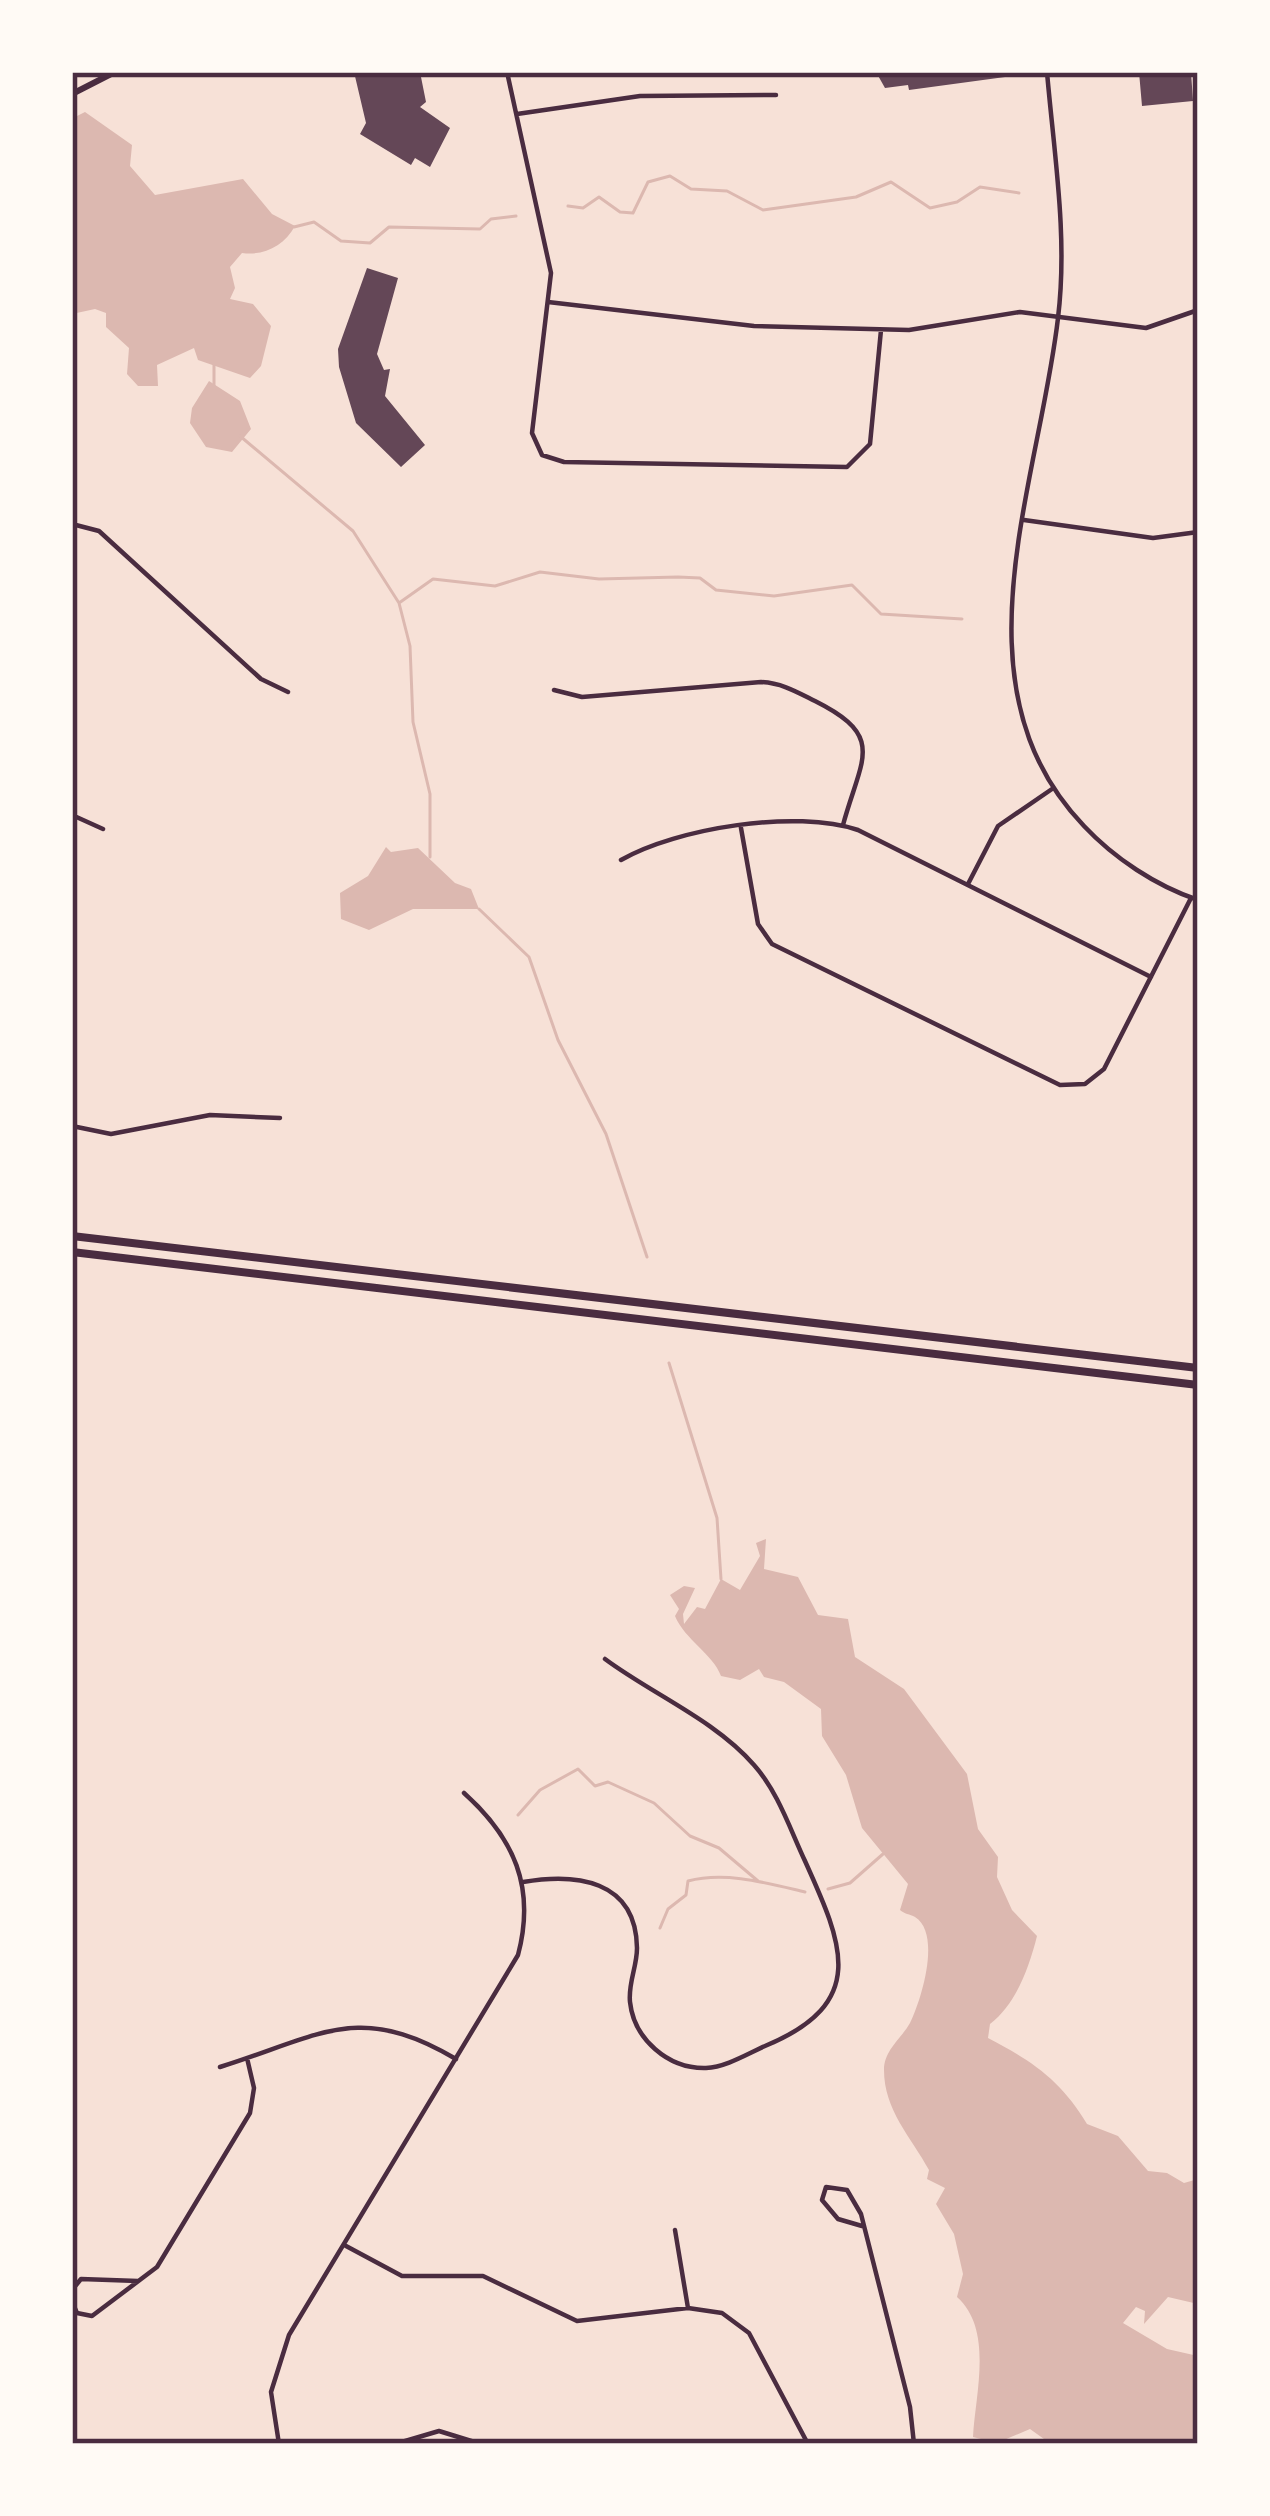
<svg xmlns="http://www.w3.org/2000/svg" width="1270" height="2516" viewBox="0 0 1270 2516" font-family="'Asap Condensed',sans-serif">
<rect width="100%" height="100%" fill="#f7e1d7"/>
<path fill="#dcb8b0" d="M72,111L75,117L85,112L132,145L130,166L155,195L243,179L272,214L295,226C284,246 264,256 242,253L230,267L235,288L230,299L253,304L271,326L261,366L250,378L198,360L194,348L157,365L158,386H138L127,374L129,348L106,327V313L95,309L72,314Z
M209,381L240,401L251,429L232,452L206,447L190,423L192,408Z
M386,847L391,852L418,848L455,883L471,889L479,909H413L369,930L341,919L340,893L368,876Z
M766,1539L764,1569L798,1577L818,1615L848,1619L855,1657L904,1689L967,1774L978,1829L998,1857L997,1877L1012,1910L1037,1936C1029,1968 1016,2004 990,2024L988,2038C1034,2062 1061,2081 1087,2124L1118,2136L1148,2171L1167,2173L1184,2183L1198,2179V2304L1168,2297L1144,2324L1145,2311L1136,2307L1123,2323L1167,2349L1198,2356V2444H1051L1030,2429L997,2443L973,2437C975,2395 994,2330 957,2297L963,2274L954,2234L936,2204L945,2188L927,2179L929,2170C911,2137 884,2110 884,2070C884,2050 901,2039 910,2023C921,2001 942,1934 915,1917C910,1914 904,1914 900,1910L908,1884L862,1828L846,1775L822,1736L821,1709L784,1682L764,1677L759,1669L740,1680L721,1676C713,1654 685,1640 675,1616L679,1609L670,1595L684,1586L695,1588L683,1614L684,1624L697,1607L705,1609L721,1579L740,1590L760,1556L756,1543Z"/>
<g fill="none" stroke-linecap="round" stroke-linejoin="round">
<path stroke="#dcb8b0" stroke-width="3" d="M568,206L583,208L599,197L620,212L633,213L648,182L670,176L691,189L727,191L763,210L856,197L891,182L930,208L957,202L980,187L1019,193
M294,227L314,222L341,241L370,243L389,227L480,229L491,219L516,216
M214,388V365
M240,436L353,531L399,603L410,646L413,722L430,794V857
M399,603L433,579L495,586L540,572L599,579L678,577L700,578L716,590L774,596L852,585L881,614L962,619
M479,909L529,957L558,1040L606,1134L647,1257
M669,1363L717,1518L721,1579
M518,1815L540,1790L578,1769L595,1786L608,1782L654,1803L690,1836L719,1848L758,1881
M828,1889L850,1883L883,1854
M660,1928L668,1909L686,1895L688,1881C725,1871 767,1883 805,1892"/>
</g>
<path fill="#644757" d="M354,72H420L426,102L420,107L450,128L430,167L415,158L411,165L360,134L366,123Z
M876,72H1019V75L909,90L908,85L885,88Z
M1139,72H1191L1193,101L1142,106Z
M367,268L398,278L377,354L384,370L390,369L385,396L425,445L401,467L356,423L339,367L338,349Z"/>
<g fill="none" stroke-linecap="round" stroke-linejoin="round">
<path stroke="#4a2c40" stroke-width="4.5" d="M507,72L551,273L532,433L542,455L564,462L847,467L870,444L881,330
M517,114L640,96L776,95
M548,302L754,326L909,330L1020,312L1146,328L1198,310
M1024,520L1153,538L1198,532
M72,524L99,531L261,679L288,692
M554,690L582,697L761,682C782,683 797,692 815,701C887,737 861,758 843,825
M72,815L103,829
M741,828L758,924L772,944L1060,1085L1085,1084L1104,1069L1191,898
M621,860C677,828 796,809 858,830L1151,977
M968,884L998,826L1052,789
M72,1126L111,1134L210,1115L280,1118
M523,1882C575,1873 636,1879 637,1948C637,1967 628,1983 630,2002C634,2039 668,2069 706,2068C726,2067 747,2054 765,2046C869,2003 843,1945 805,1861C790,1829 778,1792 754,1765C715,1720 652,1694 605,1659
M220,2067C320,2036 358,2001 456,2059
M862,2226L838,2219L822,2200L826,2187L847,2190L861,2214L910,2407L914,2444
M675,2230L688,2308
M346,2246L402,2276H483L577,2321L688,2308L722,2313L749,2333L808,2444
M72,2290L81,2279L138,2281
M72,2301L77,2313L92,2316L157,2267L250,2113L254,2088L247,2058
M395,2444L439,2431L481,2444"/>
<path stroke="#4a2c40" stroke-width="4.5" d="M1047,72C1054,154 1068,236 1058,318C1039,484 950,686 1084,826C1114,858 1156,886 1198,900
M279,2444L271,2392L289,2335L518,1955C536,1887 514,1838 464,1793"/>
<path stroke="#4a2c40" stroke-width="6" d="M72,94L115,72"/>
<path stroke="#4a2c40" stroke-width="8" d="M72,1236L1198,1368
M72,1252L1198,1385"/>
</g>
<rect width="1270" height="2516" fill="none" stroke="#fffaf5" stroke-width="150"/>
<rect x="75" y="75" width="1120" height="2366" fill="none" stroke="#4a2c40" stroke-width="4.5"/>
</svg>
